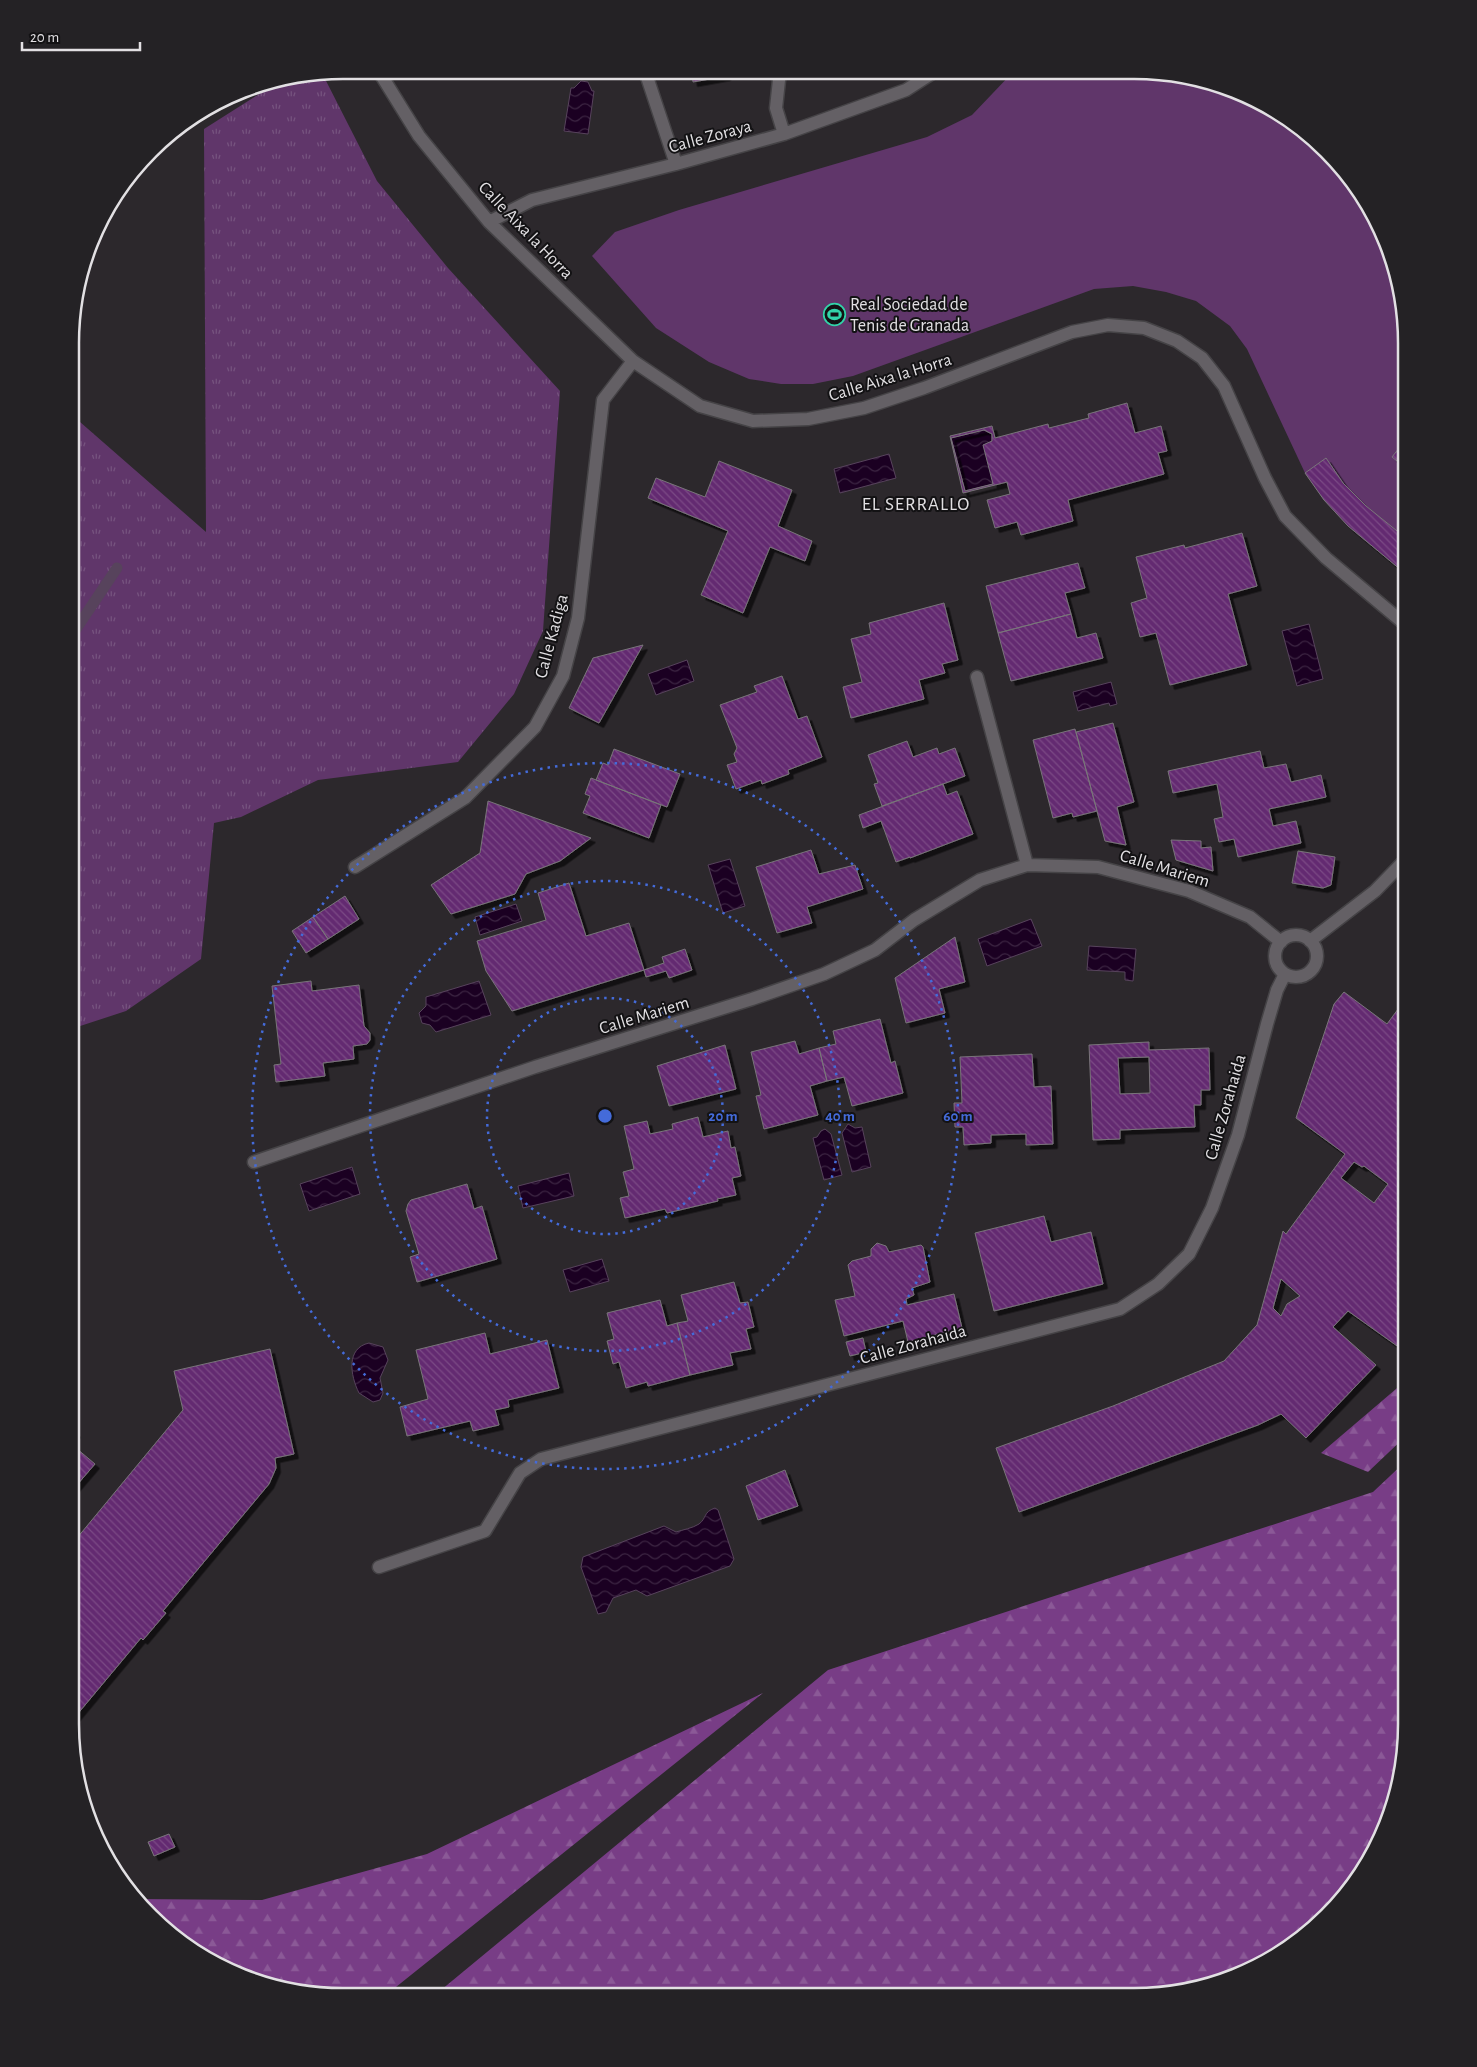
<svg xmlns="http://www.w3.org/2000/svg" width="1477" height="2067" viewBox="0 0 1477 2067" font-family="'Alegreya Sans',sans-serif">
<defs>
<pattern id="forest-firs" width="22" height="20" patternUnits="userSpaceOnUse" patternTransform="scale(1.25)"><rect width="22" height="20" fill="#783d86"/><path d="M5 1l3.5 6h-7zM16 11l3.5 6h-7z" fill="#8b5997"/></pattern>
<pattern id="park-tufts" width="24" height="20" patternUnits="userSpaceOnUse" patternTransform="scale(1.25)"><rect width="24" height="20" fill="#60366a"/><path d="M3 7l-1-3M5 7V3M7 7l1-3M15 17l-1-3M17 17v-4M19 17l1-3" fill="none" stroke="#76537f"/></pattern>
<pattern id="water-waves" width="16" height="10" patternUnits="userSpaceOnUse" patternTransform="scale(1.25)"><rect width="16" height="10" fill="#1b0022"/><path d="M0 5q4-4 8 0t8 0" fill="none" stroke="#3c2542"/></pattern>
<pattern id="building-back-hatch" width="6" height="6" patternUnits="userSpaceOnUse" patternTransform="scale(1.25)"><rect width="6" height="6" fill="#642a71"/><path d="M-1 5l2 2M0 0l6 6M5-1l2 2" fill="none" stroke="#7a4985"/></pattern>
<filter id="shadow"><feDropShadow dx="4.5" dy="4.5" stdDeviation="0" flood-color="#0009"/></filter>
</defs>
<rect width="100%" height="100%" fill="#2c282c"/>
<path fill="#60366a" d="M1013,72H1170L1238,91L1300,126L1340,163L1379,222L1398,272L1407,342V575L1324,500L1305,473L1247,349L1230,326L1196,301L1166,292L1133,286L1094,289L853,376L813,384H781L749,379L709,362L656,328L592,256L615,232L679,210L927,137L972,115Z"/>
<path fill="url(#forest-firs)" d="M1407,1378V1435L1368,1472L1321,1453L1396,1389Z
M1407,1460L1406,1742L1392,1812L1361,1876L1314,1930L1255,1969L1188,1992L1135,1997L435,1995L828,1670L1373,1492Z
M763,1693L386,1995H307L239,1976L177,1941L135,1899L262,1900L427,1854Z"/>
<path fill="url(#park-tufts)" d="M322,73L377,181L448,268L560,391L543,631L514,694L458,762L318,780L241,817L214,823L201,959L126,1011L71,1029L72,415L206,532L204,129L281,80Z"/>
<path fill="url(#water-waves)" stroke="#57435c" d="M581,81L588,82L592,91H594L588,134L564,131L571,88H574Z
M984,430L992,434V441L989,444L993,484L965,491L951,438Z
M889,454L896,478L840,493L834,469Z
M1309,624L1323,679L1297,686L1282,631Z
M687,660L694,681L656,695L648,674Z
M1111,682L1117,704L1110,706L1109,703L1078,711L1073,692Z
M730,859L745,906L723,913L708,865Z
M516,904L522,921L480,935L475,917Z
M1031,919L1042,946L987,966L978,939Z
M1089,946L1136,949L1133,981L1125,980V972L1087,970Z
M479,981L491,1015L436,1032L430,1025L422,1023L419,1013L426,1006V997Z
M848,1124L855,1128L862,1127L871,1167L852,1172L842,1133Z
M825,1129L831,1134L842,1175L824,1180L813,1138L817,1137L821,1131Z
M352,1167L360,1194L309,1211L300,1184Z
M569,1173L574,1196L523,1208L518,1186Z
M602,1259L609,1281L570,1292L563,1270Z
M369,1343L383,1347L388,1360L380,1378L383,1393L380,1400L373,1402L359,1393C350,1375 346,1348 369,1343Z
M715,1508L718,1510L734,1559L730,1566L647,1596L636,1590L613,1598L606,1612L598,1614L581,1567L583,1557L664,1526L676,1532C682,1530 693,1528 699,1524C707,1518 703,1512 715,1508Z"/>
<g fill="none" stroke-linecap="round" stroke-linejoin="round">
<path stroke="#57435c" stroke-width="11" d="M72,635L117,568"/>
</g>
<path fill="url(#building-back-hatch)" stroke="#79757a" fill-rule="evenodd" filter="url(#shadow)" d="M692,71H730L726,76L693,82Z
M1127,403L1135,433L1161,426L1167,451L1158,453L1164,474L1068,500L1073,521L1021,535L1017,522L995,528L987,500L1010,494L1007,482L963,493L950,436L992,426L995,438L1048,424L1049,428L1089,418L1088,414ZM984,430L992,434V441L983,445L993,484L965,491L951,438Z
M1407,438V469L1392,457Z
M1326,458L1343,483L1366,506L1407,539V575L1348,526L1324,500L1305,473Z
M719,461L792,490L778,526L812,541L805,561L770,547L743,613L701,595L728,531L648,498L656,478L705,497Z
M1242,533L1257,586L1228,594L1247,665L1170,685L1156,633L1140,637L1131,603L1147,598L1136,557L1184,545L1185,548Z
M1078,563L1085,588L1065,593L1071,614L998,633L986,586Z
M944,603L958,660L942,664L945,673L919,680L924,699L851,718L843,687L862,682L851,639L871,634L869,623Z
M1071,614L1077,638L1096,633L1103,658L1011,681L998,633Z
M643,645L599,723L569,708L593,658Z
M782,676L798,719L807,716L822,757L788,770L789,774L762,784L761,780L736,789L727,765L737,762L734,754L737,748L720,705L757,692L754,686Z
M1113,723L1134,802L1117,807L1126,845L1105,841L1076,732Z
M1075,729L1097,811L1073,817L1072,813L1053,818L1033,740Z
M907,741L913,757L937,748L939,754L955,748L965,776L882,806L874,784L878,783L868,755Z
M614,749L680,774L667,807L596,780L603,763L608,765Z
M1260,751L1264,768L1286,764L1291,782L1321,775L1326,797L1269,809L1273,826L1296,821L1301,843L1238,857L1234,839L1219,842L1214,819L1223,817L1217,784L1173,793L1168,771Z
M591,778L661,805L649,838L583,813L590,796L585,794Z
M943,784L947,795L957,791L973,834L910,858V857L896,862L881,821L863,828L859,815Z
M488,801L591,838L560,861L526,874L515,894L451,914L431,885L480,853Z
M1171,840L1201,841V848L1211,847L1213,871L1176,860Z
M811,850L819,874L855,865L863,889L807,907L812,923L777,933L756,867Z
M1298,851L1335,857L1331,885L1323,888L1292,883Z
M569,883L586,936L629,923L644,970L512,1011L486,971L477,941L546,920L538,893Z
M345,896L359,919L328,939L313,917Z
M313,917L328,939L306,953L292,931Z
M955,937L965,982L939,989L945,1013L906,1023L895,978Z
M685,949L692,970L669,978L666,971L646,977L644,970L664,963L662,957Z
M311,981L312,991L359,985L364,1026L370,1033V1040L367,1044L353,1046L354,1059L323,1063L325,1076L276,1082L274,1065L281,1064L272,986Z
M1344,992L1387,1024L1407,997V1207L1397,1220L1407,1226V1353L1348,1311L1333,1327L1376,1365L1306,1438L1281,1414L1258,1425L1019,1512L996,1448L1113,1406L1224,1361L1257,1325L1283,1231L1286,1234L1345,1154L1296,1118L1334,1004ZM1354,1162L1362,1167L1364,1166L1388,1184L1374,1203L1341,1178ZM1281,1279L1300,1296L1287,1304L1281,1316L1273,1308Z
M880,1019L891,1063L895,1061L903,1093L852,1106L844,1077L827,1081L819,1048L836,1044L833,1031Z
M795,1041L799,1054L819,1048L827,1081L810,1086L818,1115L764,1129L756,1096L761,1095L751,1052Z
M1149,1042V1050L1209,1048L1210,1090H1201V1105H1194L1195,1127L1120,1130V1139L1093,1140L1089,1045ZM1149,1057L1150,1093L1120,1094L1118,1058Z
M725,1045L736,1089L669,1106L657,1066Z
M1032,1054L1034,1087L1051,1086L1053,1144L1026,1145V1134L991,1135V1143L964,1145L963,1127H955L954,1103H962L960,1057Z
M698,1117L703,1137L728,1131L731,1148L735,1147L741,1176L732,1178L736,1195L717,1199L718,1201L667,1213L665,1209L625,1218L620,1198L629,1196L623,1172L634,1169L624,1126L647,1121L650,1134L673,1129L672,1124Z
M467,1184L474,1209L482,1206L497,1259L417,1282L410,1257L419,1254L406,1211L408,1204L411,1200Z
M1044,1216L1051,1242L1091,1232L1103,1284L994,1311L975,1233Z
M877,1243L886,1246L889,1252L921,1245L923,1247L930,1282L912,1288L914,1295L906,1299L907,1305L954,1294L962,1328L908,1342L903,1321L844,1336L835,1300L855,1296L848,1265L852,1261L871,1256V1249Z
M734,1282L740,1303L748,1302L754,1327L746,1329L751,1349L730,1353L733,1365L690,1375L677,1323L688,1321L681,1295Z
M660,1300L667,1326L677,1323L690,1375L648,1386L647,1382L626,1388L619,1362L613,1364L607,1341L614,1339L607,1313Z
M485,1333L490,1354L547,1340L559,1388L508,1400L509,1407L495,1410L499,1425L473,1431L470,1421L407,1436L400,1407L428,1399L416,1350Z
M863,1338L866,1352L850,1356L846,1342Z
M270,1349L294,1454L275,1458L276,1468L269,1484L163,1611L166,1613L143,1640L141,1638L70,1723V1533L77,1538L183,1410L174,1371Z
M70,1428L76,1433L70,1440Z
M70,1443L95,1464L70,1493Z
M785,1470L798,1506L758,1520L746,1486Z
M169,1834L175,1847L154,1856L148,1842Z"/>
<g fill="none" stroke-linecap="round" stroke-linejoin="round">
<defs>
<path id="minor" d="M378,70L419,136L489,222L633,361L700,406L753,421L808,419L864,408L924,388L1072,332L1108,325L1144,328L1177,341L1202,358L1224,386L1265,478L1285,516L1326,558L1407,626
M645,71L676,164
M780,71L776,108L784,134
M489,222L532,200L676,164L784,134L906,90L934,72
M977,677L1027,865
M355,867L465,798L535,727L563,676L578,618L603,400L633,361
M1275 956a21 21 0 1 1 42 0a21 21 0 1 1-42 0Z
M1310,941L1375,891L1407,858
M254,1162L535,1067L752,999L824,974L875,950L914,920L980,880L1027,865L1098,867L1189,891L1250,917L1281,942
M379,1567L485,1531L520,1473L541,1459L1120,1309L1158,1284L1189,1254L1212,1208L1238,1135L1267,1024L1277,990L1285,974"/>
</defs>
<use href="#minor" stroke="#454346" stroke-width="15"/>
<use href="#minor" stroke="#646065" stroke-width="12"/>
</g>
<g fill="none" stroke="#446bda" stroke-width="2.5" stroke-dasharray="2.5 5">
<circle cx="605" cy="1116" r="118"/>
<circle cx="605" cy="1116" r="235"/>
<circle cx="605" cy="1116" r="353"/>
</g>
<defs>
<symbol id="stadium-ring" viewBox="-11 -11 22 22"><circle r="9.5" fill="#131214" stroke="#32d4a9" stroke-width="1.5"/><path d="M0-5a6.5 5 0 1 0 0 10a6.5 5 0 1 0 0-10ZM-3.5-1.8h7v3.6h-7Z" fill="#32d4a9"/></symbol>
</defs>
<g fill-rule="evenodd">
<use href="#stadium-ring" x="822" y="302" width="25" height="25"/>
</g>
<g text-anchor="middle" stroke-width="4" stroke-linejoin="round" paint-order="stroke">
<g font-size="18" fill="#e2e0e3" stroke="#131214">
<text transform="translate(710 136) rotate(-15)" y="6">Calle Zoraya</text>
<text transform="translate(526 230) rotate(46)" y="6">Calle Aixa la Horra</text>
<text transform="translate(890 377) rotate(-17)" y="6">Calle Aixa la Horra</text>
<text transform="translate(551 636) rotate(-75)" y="6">Calle Kadiga</text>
<text transform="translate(1165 868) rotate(17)" y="6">Calle Mariem</text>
<text transform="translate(644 1015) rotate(-17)" y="6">Calle Mariem</text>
<text transform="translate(1225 1107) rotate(-74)" y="6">Calle Zorahaida</text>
<text transform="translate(913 1344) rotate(-15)" y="6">Calle Zorahaida</text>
</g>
<g font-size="18" fill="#e2e0e3" stroke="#131214" text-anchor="start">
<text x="850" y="310">Real Sociedad de<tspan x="850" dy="21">Tenis de Granada</tspan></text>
</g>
<g font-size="19" letter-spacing="1" fill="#e2e0e3" stroke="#131214">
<text x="916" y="510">EL SERRALLO</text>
</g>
</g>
<path d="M0 0H1477V2067H0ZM343 79H1134A264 264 0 0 1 1398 343V1724A264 264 0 0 1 1134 1988H343A264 264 0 0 1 79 1724V343A264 264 0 0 1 343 79Z" fill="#242225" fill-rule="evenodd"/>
<path fill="none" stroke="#e2e0e3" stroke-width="2.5" d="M343 79H1134A264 264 0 0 1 1398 343V1724A264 264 0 0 1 1134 1988H343A264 264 0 0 1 79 1724V343A264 264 0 0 1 343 79Z"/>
<circle cx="605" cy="1116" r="8" fill="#446bda" stroke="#131214" stroke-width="2.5"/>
<g font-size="15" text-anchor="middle" font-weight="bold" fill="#446bda" stroke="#131214" stroke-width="4" stroke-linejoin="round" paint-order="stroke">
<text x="723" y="1121">20 m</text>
<text x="840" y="1121">40 m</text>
<text x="958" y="1121">60 m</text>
</g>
<path d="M22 42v8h118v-8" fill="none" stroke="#e2e0e3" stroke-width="2.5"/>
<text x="30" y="42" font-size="15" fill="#e2e0e3" stroke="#131214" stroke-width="4" paint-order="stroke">20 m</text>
</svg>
